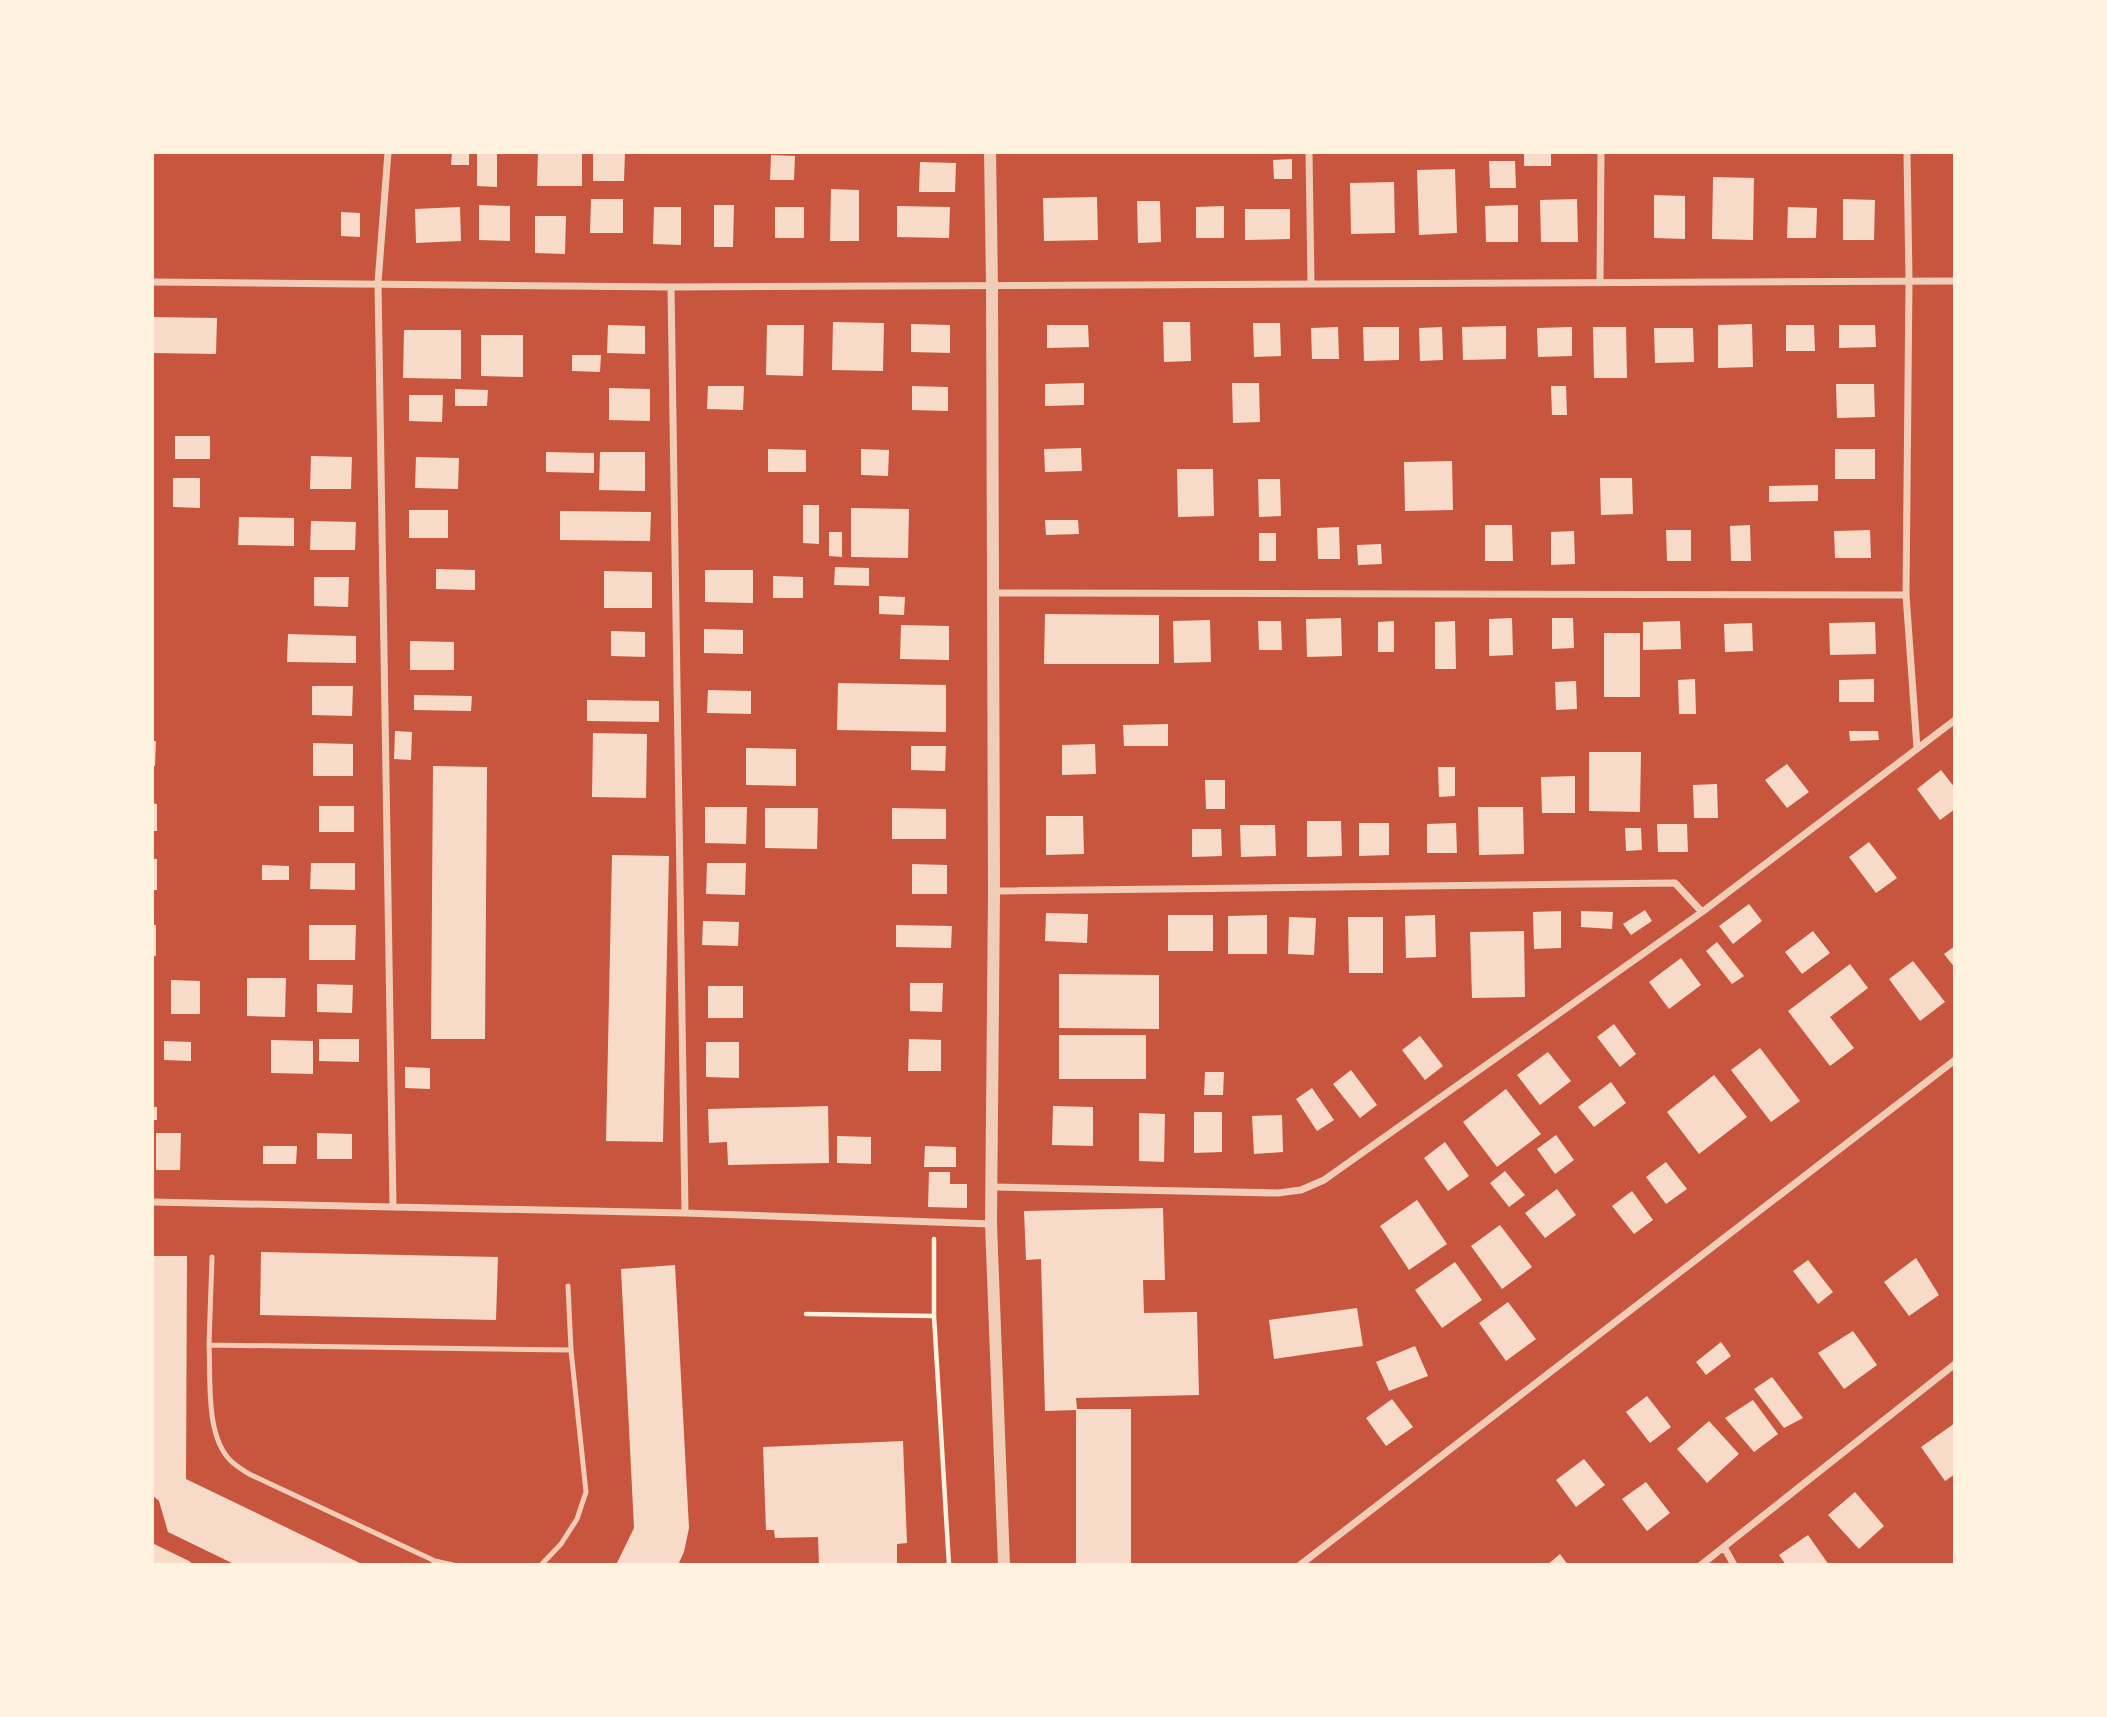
<svg xmlns="http://www.w3.org/2000/svg" width="2107" height="1717" viewBox="0 0 2107 1717" font-family="'PT Sans Narrow',sans-serif">
<rect width="100%" height="100%" fill="#c8553d"/>
<path fill="#f7dbc8" d="M452,152H469V165H451Z
M477,152H497V187L477,186Z
M538,152L582,153V186H537Z
M593,152H625L624,181H593Z
M1524,152H1551V166H1524Z
M771,155L795,156L794,180H770Z
M1292,159V179H1274L1273,160Z
M1489,161H1515L1516,188H1490Z
M920,162L956,163L955,192H919Z
M1455,169L1457,233L1419,235L1417,170Z
M1713,177L1754,178L1753,240L1712,239Z
M1394,182L1395,233L1351,234L1350,183Z
M831,189L859,190V241H830Z
M1654,195L1685,196V239L1654,238Z
M1097,197L1098,240L1044,241L1043,198Z
M591,199H623V233H590Z
M1577,199L1578,242H1541L1540,200Z
M1843,199L1875,200L1874,240H1843Z
M1137,201H1160L1161,242L1138,243Z
M479,205L510,206V241L479,240Z
M714,205H734L733,247H714Z
M1518,205V242H1486L1485,206Z
M897,206L950,207L949,238L897,237Z
M1224,206V238H1196V207Z
M460,207L461,241L416,243L415,209Z
M654,207H681V245L653,244Z
M775,207H804V238H775Z
M1788,207L1817,208L1816,238H1787Z
M1245,209H1290V239L1245,240Z
M341,212L360,213V237L341,236Z
M535,216H566L565,254L535,253Z
M152,317L217,318L216,354L152,353Z
M833,322L884,323L883,371L832,370Z
M1163,322H1190L1191,361L1164,362Z
M1253,323H1280L1281,356L1254,357Z
M911,324L950,325V353L911,352Z
M1752,324L1753,367L1718,368V325Z
M608,325L645,326V354L607,353Z
M767,325H804L803,376L766,375Z
M1047,325H1088L1089,347L1047,348Z
M1786,325H1814L1815,351H1786Z
M1839,325H1875L1876,347L1839,348Z
M1506,326V359L1463,360L1462,327Z
M1338,327L1339,359H1312L1311,328Z
M1363,327H1399V360L1364,361Z
M1442,327L1443,360L1420,361L1419,328Z
M1572,327V356L1538,357L1537,328Z
M1593,327H1626L1627,378H1594Z
M1654,328H1693L1694,362L1655,363Z
M404,330H461V379L403,378Z
M481,335H523V377L481,376Z
M572,355H601L600,372L572,371Z
M1084,383V405L1045,406V384Z
M1232,383H1259L1260,422L1233,423Z
M1836,384H1874L1875,417L1837,418Z
M708,386H744L743,410L707,409Z
M912,386L948,387V411L912,410Z
M1551,386H1566L1567,415H1552Z
M609,388L650,389V421L609,420Z
M455,389L488,390L487,406H455Z
M409,395H443L442,422L409,421Z
M175,436H210V459H175Z
M1081,448L1082,471L1045,472L1044,449Z
M768,449L806,450V472H768Z
M861,449L889,450L888,476L861,475Z
M1835,449H1875V479H1835Z
M546,452L594,453V473L546,472Z
M600,452H645V491L599,490Z
M311,456L352,457L351,489H310Z
M416,457L459,458L458,489L415,488Z
M1452,461L1453,510L1405,511L1404,462Z
M1177,469H1213L1214,516L1178,517Z
M173,478H200V508L173,507Z
M1600,478H1632L1633,514L1601,515Z
M1258,479H1280L1281,516L1259,517Z
M1818,485V501L1769,502V486Z
M803,505H819V544L803,543Z
M851,508L909,509L908,558L851,557Z
M409,510H448V538H409Z
M560,511L651,512L650,541L560,540Z
M239,517L294,518V546L238,545Z
M1045,520H1078L1079,534L1046,535Z
M311,521L356,522L355,550H310Z
M1485,525H1512L1513,561H1485Z
M1750,525L1751,561H1731L1730,526Z
M1339,527L1340,559H1318L1317,528Z
M1666,530H1691V561H1667Z
M1870,530L1871,558H1835L1834,531Z
M1574,531L1575,564L1551,565V532Z
M829,532H842V557L829,556Z
M1259,533H1276V561H1259Z
M1381,544L1382,564L1358,565L1357,545Z
M835,567L869,568V586L834,585Z
M436,569L475,570V590L436,589Z
M705,570H753V603L705,602Z
M604,571L652,572V608H604Z
M773,576L803,577V598H773Z
M314,577H349L348,607L314,606Z
M879,596L905,597L904,615L879,614Z
M1045,614L1159,615V664H1044Z
M1341,618L1342,656L1307,657L1306,619Z
M1512,618L1513,655L1489,656V619Z
M1552,618H1573L1574,648L1552,649Z
M1210,620L1211,662L1174,663L1173,621Z
M1258,621H1281L1282,650H1259Z
M1394,621V652H1378V622Z
M1455,621L1456,669H1435V622Z
M1680,621L1681,649L1643,650V622Z
M1875,622L1876,654L1830,655L1829,623Z
M1752,623L1753,651L1725,652L1724,624Z
M901,625L949,626V660L900,659Z
M704,629L743,630V654L704,653Z
M611,631L645,632V657L611,656Z
M1604,633H1640V697H1604Z
M288,634L356,636V663L287,662Z
M410,641L454,642V670H410Z
M1695,679L1696,714H1679L1678,680Z
M1874,679V702H1839V680Z
M1576,681L1577,709L1556,710L1555,682Z
M838,683L946,685V732L837,730Z
M312,686H353L352,716L312,715Z
M708,690L751,691V714L707,713Z
M414,695L472,696L471,711L414,710Z
M587,700L659,701V722L587,721Z
M1168,724V746H1124L1123,725Z
M395,731L412,732L411,760L394,759Z
M1849,731H1878L1879,740L1850,741Z
M593,733L647,734L646,798L592,797Z
M152,741H156L155,766H152Z
M313,743L353,744V776H313Z
M1095,744L1096,774L1062,775V745Z
M911,746H946L945,771L911,770Z
M746,748L796,749V786L746,785Z
M1589,752H1641L1640,812L1589,811Z
M1787,764L1809,792L1787,808L1765,780Z
M433,766L487,767L485,1039H431Z
M1438,767H1455V796L1439,797Z
M1941,770L1955,788V809L1940,820L1917,789Z
M1575,776V813H1542L1541,777Z
M1205,780H1225V809H1206Z
M1717,784L1718,818H1694L1693,785Z
M152,803L157,804V831H152Z
M319,806H354V832H319Z
M705,807H747L746,844L705,843Z
M1478,807H1523L1524,854L1479,855Z
M765,808H818L817,849L765,848Z
M892,808L946,809V839H892Z
M1046,816H1083L1084,854L1046,855Z
M1307,821H1341L1342,856L1307,857Z
M1359,823H1389V855L1359,856Z
M1456,823L1457,853H1427V824Z
M1657,824H1687L1688,852H1658Z
M1240,825H1275L1276,856L1241,857Z
M1625,828H1641L1642,850L1626,851Z
M1192,829H1221L1222,856L1192,857Z
M1869,842L1897,878L1876,893L1849,857Z
M612,855L669,856L663,1142L606,1141Z
M152,859H157V890H152Z
M311,863H355V890L310,889Z
M707,863H746L745,895L706,894Z
M912,864L947,865V894H912Z
M262,865L289,866V880H262Z
M1749,904L1762,921L1733,944L1719,926Z
M1645,910L1652,921L1631,935L1623,924Z
M1561,911V948L1534,949L1533,912Z
M1581,911L1613,912L1612,929L1581,927Z
M1046,913L1088,914L1087,943L1045,941Z
M1168,915H1213V951H1168Z
M1267,915V954H1228V916Z
M1435,915L1436,957L1406,958L1405,916Z
M1289,917L1316,918L1314,955L1288,954Z
M1348,917H1383V973H1349Z
M703,921L739,922L738,946L702,945Z
M152,925H156V956H152Z
M309,925H356L355,960H309Z
M896,925L952,926L951,948L896,947Z
M1524,931L1525,997L1472,998L1470,932Z
M1813,931L1830,953L1802,974L1785,952Z
M1717,942L1744,976L1732,984L1706,951Z
M1955,946V968L1944,954Z
M1681,958L1701,985L1669,1009L1649,982Z
M1913,961L1945,1002L1920,1021L1889,979Z
M1850,964L1868,988L1830,1017L1854,1048L1830,1066L1788,1011Z
M1059,974L1159,975V1029L1059,1028Z
M247,978H286L285,1017L247,1016Z
M171,980L200,981V1014H171Z
M910,983H943L942,1012L910,1011Z
M317,984L353,985L352,1013L317,1012Z
M708,986H743V1018H708Z
M1614,1024L1636,1054L1620,1067L1597,1037Z
M1059,1035H1146V1079H1059Z
M1420,1036L1443,1066L1425,1080L1402,1050Z
M319,1039H359V1062L319,1061Z
M909,1039L941,1040V1071H908Z
M271,1040L313,1041V1074L271,1073Z
M164,1041L191,1042V1061L164,1060Z
M706,1042H739V1078L706,1077Z
M1760,1048L1800,1101L1771,1122L1731,1070Z
M1548,1052L1571,1081L1540,1105L1517,1075Z
M405,1067L430,1068V1089L405,1088Z
M1351,1070L1377,1105L1360,1118L1333,1084Z
M1205,1072H1224L1223,1095H1204Z
M1714,1075L1747,1117L1699,1154L1667,1112Z
M1611,1082L1626,1103L1594,1127L1578,1107Z
M1312,1088L1334,1120L1317,1131L1296,1099Z
M1506,1089L1541,1134L1497,1167L1463,1122Z
M828,1106L829,1163L728,1165L727,1142L709,1143L708,1109Z
M1053,1106L1093,1107V1146L1052,1145Z
M152,1107H157V1120H152Z
M1194,1112H1222V1152L1194,1153Z
M1139,1113L1165,1114L1164,1162L1139,1161Z
M1282,1115L1283,1152L1254,1154L1252,1116Z
M156,1133H181L180,1170H156Z
M317,1133L352,1134V1159H317Z
M1556,1135L1574,1160L1555,1174L1537,1149Z
M837,1136L871,1137V1164L837,1163Z
M1445,1142L1469,1176L1448,1191L1424,1158Z
M263,1146H297L296,1164H263Z
M925,1146L956,1147V1167H924Z
M1666,1162L1687,1189L1666,1204L1646,1177Z
M1505,1171L1525,1195L1509,1207L1490,1183Z
M929,1172H950V1184H967V1208L928,1207Z
M1557,1189L1576,1215L1545,1238L1525,1213Z
M1632,1191L1653,1220L1634,1234L1612,1206Z
M1417,1200L1447,1244L1409,1270L1380,1226Z
M1163,1208L1165,1280H1143L1144,1313L1197,1312L1199,1395L1076,1398L1077,1409H1131V1565H1076V1410L1045,1411L1041,1259L1026,1260L1024,1211Z
M1500,1225L1532,1267L1502,1289L1471,1246Z
M261,1252L498,1257L496,1320L260,1315Z
M152,1256H187L186,1479L364,1565H236L168,1532L159,1501L152,1495Z
M1916,1258L1939,1295L1909,1316L1884,1282Z
M1808,1260L1833,1292L1818,1304L1793,1271Z
M1455,1262L1482,1300L1442,1328L1415,1290Z
M675,1265L689,1528L684,1552L678,1565H616L634,1528L621,1269Z
M1508,1302L1536,1339L1506,1361L1479,1323Z
M1357,1308L1363,1346L1274,1359L1269,1320Z
M1853,1331L1877,1365L1844,1389L1818,1353Z
M1721,1342L1731,1356L1706,1375L1696,1362Z
M1415,1346L1428,1376L1389,1391L1376,1362Z
M1772,1377L1803,1418L1784,1428L1754,1389Z
M1647,1396L1671,1427L1650,1443L1626,1412Z
M1392,1399L1413,1427L1386,1446L1366,1418Z
M1753,1400L1778,1434L1754,1452L1725,1418Z
M1709,1421L1739,1454L1707,1483L1677,1449Z
M1955,1423V1474L1945,1481L1921,1447Z
M903,1441L907,1543L897,1544V1565H819L818,1537L775,1538L774,1530H766L763,1447Z
M1584,1459L1605,1485L1576,1507L1556,1480Z
M1646,1482L1670,1513L1647,1531L1622,1499Z
M1855,1492L1884,1526L1859,1549L1828,1515Z
M1808,1535L1829,1565H1786L1779,1555Z
M152,1543L191,1562L189,1565H152Z
M1560,1554L1568,1565H1547Z"/>
<g fill="none" stroke-linecap="round" stroke-linejoin="round">
<path stroke="#fff3e0" stroke-width="4.5" d="M934,1239V1316L949,1565
M806,1314L934,1316"/>
<path stroke="#f1ccb7" stroke-width="5" d="M209,1345L212,1257
M435,1561L249,1474C243,1470 236,1466 231,1461C205,1436 211,1379 209,1345L571,1350
M433,1565L435,1561L453,1565
M541,1565L561,1544L577,1519L586,1492L571,1350L568,1286"/>
<path stroke="#f1ccb7" stroke-width="7" d="M388,152L378,283L393,1206
M1309,152L1311,283
M1907,152L1909,280L1906,595L1917,748
M152,282L671,287L1955,281
M1600,283L1601,152
M671,287L685,1213
M993,593L1906,595
M994,891L1675,883L1702,912
M991,1187L1278,1193L1301,1190L1324,1180L1702,912L1955,720
M152,1202L685,1213L991,1224
M1724,1547L1734,1565
M1300,1565L1955,1060
M1701,1565L1955,1364"/>
<path stroke="#f1ccb7" stroke-width="12" d="M990,152L992,285L994,891L991,1224L1004,1565"/>
</g>
<rect width="2107" height="1717" fill="none" stroke="#fff3e0" stroke-width="308"/>
</svg>
